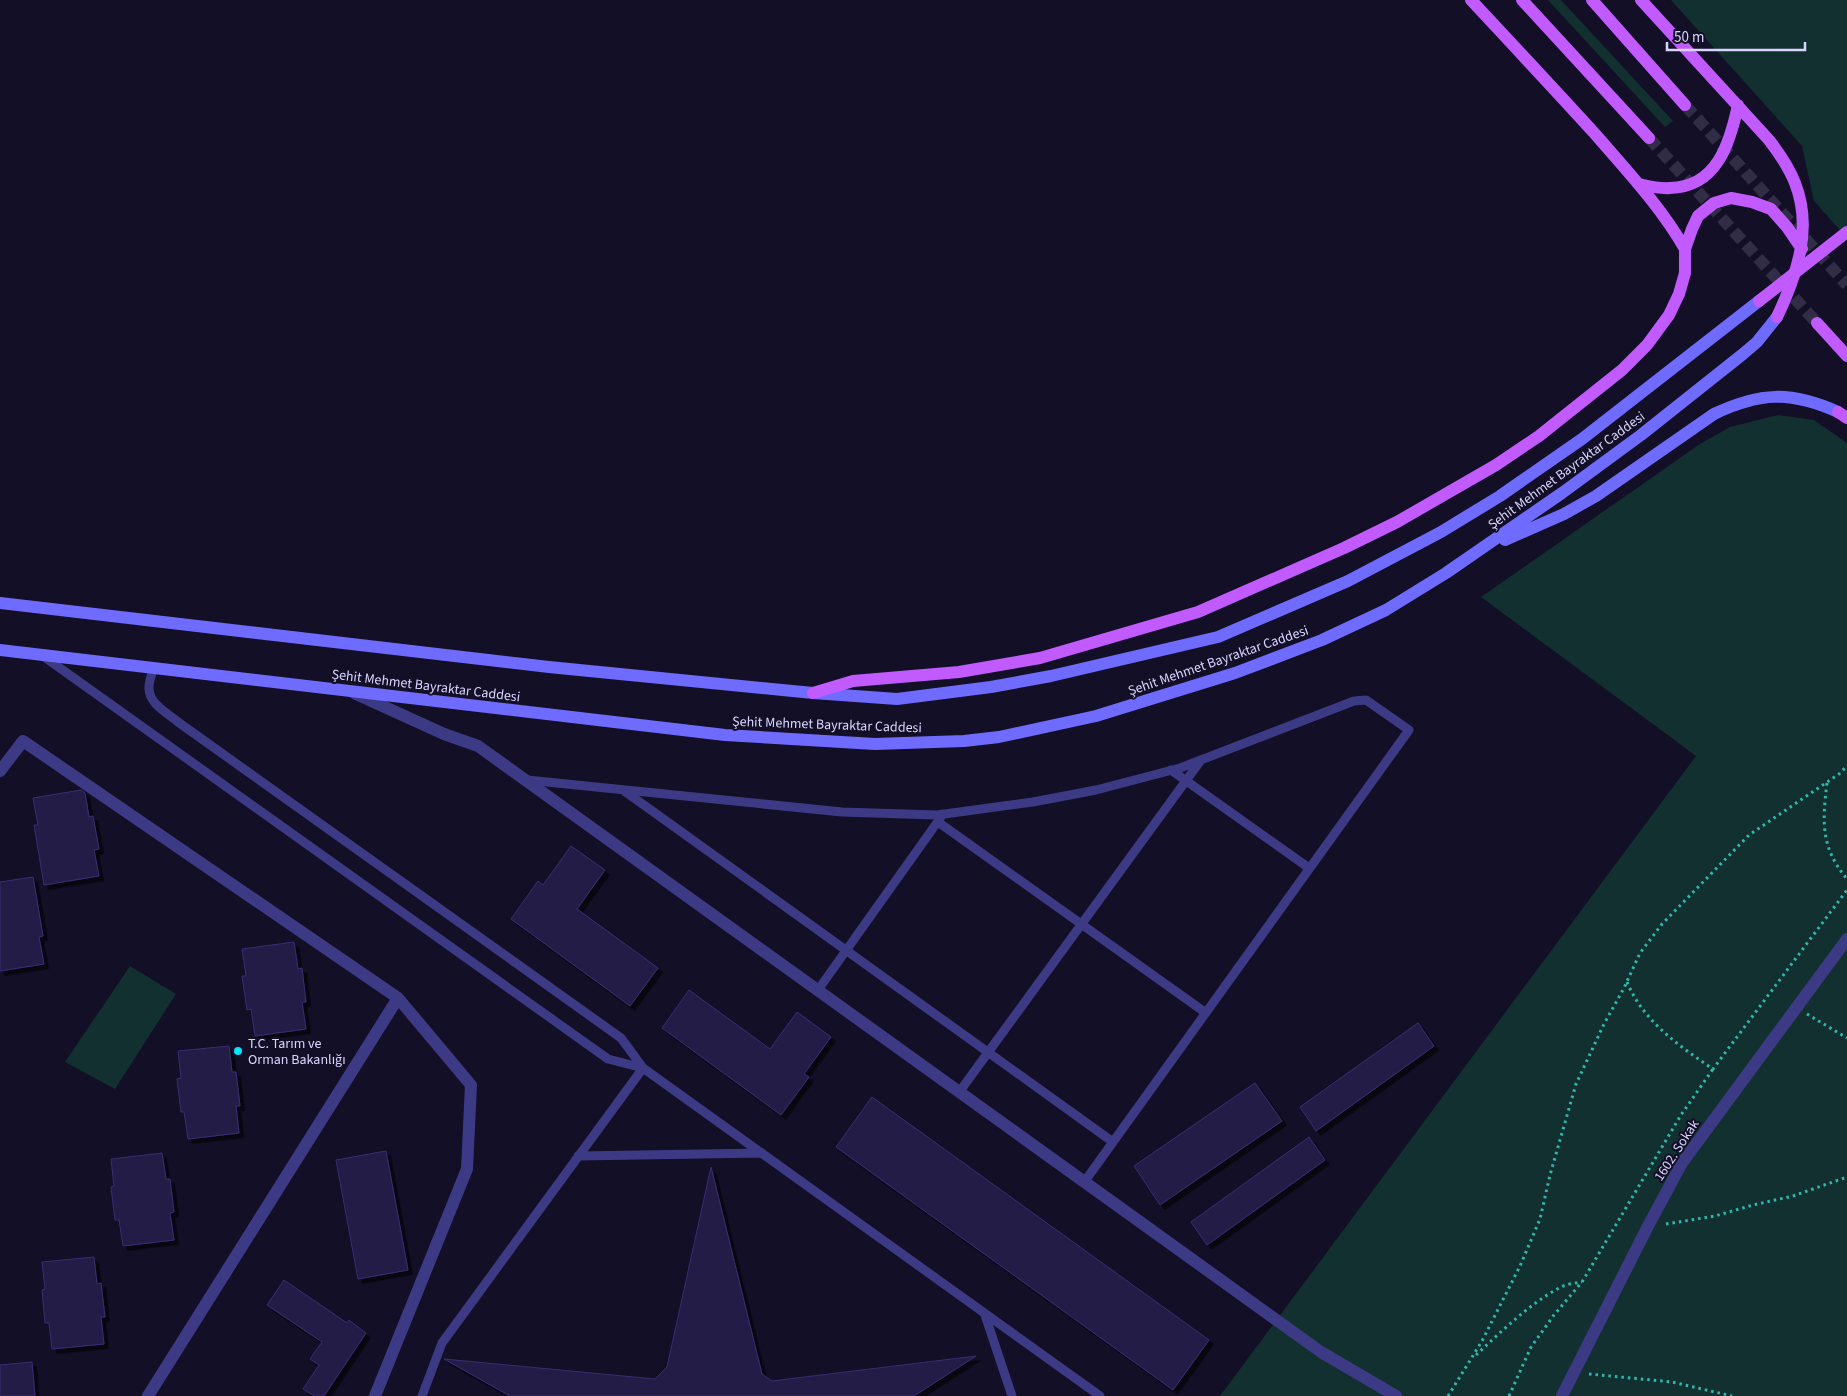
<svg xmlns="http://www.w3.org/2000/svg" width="1847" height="1396" viewBox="0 0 1847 1396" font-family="'Source Sans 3',sans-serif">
<defs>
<filter id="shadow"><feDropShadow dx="4.5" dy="4.5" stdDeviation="0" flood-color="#0009"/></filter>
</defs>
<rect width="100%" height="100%" fill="#130f26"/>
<path fill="#12302f" d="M1548,0H1561L1673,121L1665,127Z
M1671,0H1847V238L1814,201L1802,146Z
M1778,415L1814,420L1847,443V1396H1220L1696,756L1481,597L1700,444L1730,427Z
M130,966L176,994L115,1089L65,1062Z"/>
<path fill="#241b47" stroke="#3b2d73" filter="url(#shadow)" d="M81,790L85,793L89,817L93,816L99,849L94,850L99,876L44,885L34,825H38L33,798Z
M571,846L605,870L577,909L658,968L630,1006L511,919L538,881L543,885Z
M33,877L43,936L39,937L44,964L0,971V882Z
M294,942L298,969L302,968L306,1002H302L306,1029L255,1036L251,1009L247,1010L242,976H246L242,949Z
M689,990L770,1049L797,1012L831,1037L804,1074L809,1077L781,1115L662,1028Z
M1418,1023L1434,1046L1316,1131L1300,1107Z
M229,1046L232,1072H236L240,1106H236L239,1133L188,1139L184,1112H181L177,1079L181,1078L178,1051Z
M1255,1083L1282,1121L1160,1205L1134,1166Z
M872,1097L1209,1340L1173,1390L836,1147Z
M1309,1137L1325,1160L1207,1245L1191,1222Z
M386,1151L408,1270L358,1279L336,1160Z
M162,1153L166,1179H170L174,1212L170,1213L174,1240L123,1246L119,1220H115L111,1187L114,1186L111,1159Z
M711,1167L762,1374L772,1381L976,1356L914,1396H510L444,1359L655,1379L667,1367Z
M94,1257L97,1284L101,1283L105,1317H101L104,1344L52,1349L49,1323H45L42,1290L45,1289L42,1262Z
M284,1280L347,1323L349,1320L366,1333L324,1396H314L303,1389L319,1365L310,1359L322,1342L267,1305Z
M32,1362L35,1396H0V1365Z"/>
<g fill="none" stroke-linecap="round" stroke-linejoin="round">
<path stroke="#312d47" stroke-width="12" stroke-dasharray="12 6" stroke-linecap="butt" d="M1685,105L1847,285
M1649,138L1817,323"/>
<path stroke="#2fb8b0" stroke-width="3" stroke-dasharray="2.5 4" stroke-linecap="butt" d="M1827,783C1822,823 1821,848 1847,879
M1627,982C1643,1021 1679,1046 1713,1069L1847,890
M1807,1014L1847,1038
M1666,1224L1715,1216L1753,1205L1793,1196L1847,1177
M1476,1355C1502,1331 1528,1305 1559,1288C1566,1284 1575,1283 1582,1282
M1589,1374L1672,1382L1732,1396
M1448,1396L1482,1341L1520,1266L1540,1219L1550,1175L1576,1084L1604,1024L1624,988L1640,953L1662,924L1749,835L1839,774L1847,766
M1509,1396L1531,1347L1554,1315L1582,1282L1681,1115L1713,1069"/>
<path stroke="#3d3a85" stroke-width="9" d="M43,656L608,1059L643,1068
M154,667C152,673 149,681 149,687C148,703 167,713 178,722L621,1038L643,1068L1100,1396
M1171,770L1309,868
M527,780L842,812L937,815L1033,802L1096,790L1180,768L1354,701L1366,700L1409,730L1085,1181
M623,790L1113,1142
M938,822L1206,1013
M818,990L941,817
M960,1091L1201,760
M578,1156L762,1153
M985,1315L1012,1396
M422,1396L442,1343L643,1068"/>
<path stroke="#3d3a85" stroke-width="12" d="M354,693L444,734L478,746L1321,1352L1396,1396
M0,771L23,741L398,998L471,1085L467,1169L375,1396
M148,1396L398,998
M1562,1396L1648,1226L1682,1163L1847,939"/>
<path stroke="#6f6bff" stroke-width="12" d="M1505,540L1564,514L1596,496L1714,414C1760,392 1791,391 1838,412
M0,603L549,667L813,693L897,699L991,687L1051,676L1218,637L1348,581L1441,532L1500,496L1582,439L1759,301
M0,650L725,735L875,744L964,741L999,737L1096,716L1235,673L1322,640L1386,610L1446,573L1562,493L1641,435L1743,354L1757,342L1777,317"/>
<path stroke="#c25bff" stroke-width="12" d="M1471,0C1513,45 1555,90 1596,135C1628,172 1661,207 1685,249
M1522,0L1649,138
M1592,0L1685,105
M1641,0L1769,140C1779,153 1789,167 1795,183C1813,228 1797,275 1777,317
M1639,184C1648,186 1659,189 1670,188C1717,187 1730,143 1738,105
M1817,323L1847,356
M1838,412L1847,418
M813,693L853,681L959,672L1040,658L1198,612L1344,548L1397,522L1496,465L1539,436L1622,370L1647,345L1669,315L1679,294L1685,273V249L1692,229L1698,216L1714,203L1731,198L1752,202L1771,209L1787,227L1802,249"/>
<path stroke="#c25bff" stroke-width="12" d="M1759,301L1847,232"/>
</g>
<circle fill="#00e5ff" stroke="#130f26" stroke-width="2" cx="238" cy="1051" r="5"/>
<g text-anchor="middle" stroke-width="4" stroke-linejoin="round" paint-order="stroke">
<g font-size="14" fill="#d9d4ff" stroke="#130f26">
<text transform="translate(1566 470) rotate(-36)" y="5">Şehit Mehmet Bayraktar Caddesi</text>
<text transform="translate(1218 660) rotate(-19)" y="5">Şehit Mehmet Bayraktar Caddesi</text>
<text transform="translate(426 685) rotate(7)" y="5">Şehit Mehmet Bayraktar Caddesi</text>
<text transform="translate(827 724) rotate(2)" y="5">Şehit Mehmet Bayraktar Caddesi</text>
<text transform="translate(1676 1150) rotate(-57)" y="5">1602. Sokak</text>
</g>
<g font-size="14" fill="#d9d4ff" stroke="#130f26" text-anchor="start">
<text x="248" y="1048">T.C. Tarım ve<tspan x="248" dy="16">Orman Bakanlığı</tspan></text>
</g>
</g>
<path d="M1667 42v8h138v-8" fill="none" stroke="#d9d4ff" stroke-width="2.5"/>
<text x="1674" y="42" font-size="15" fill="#d9d4ff" stroke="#130f26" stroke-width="4" paint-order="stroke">50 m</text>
</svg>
